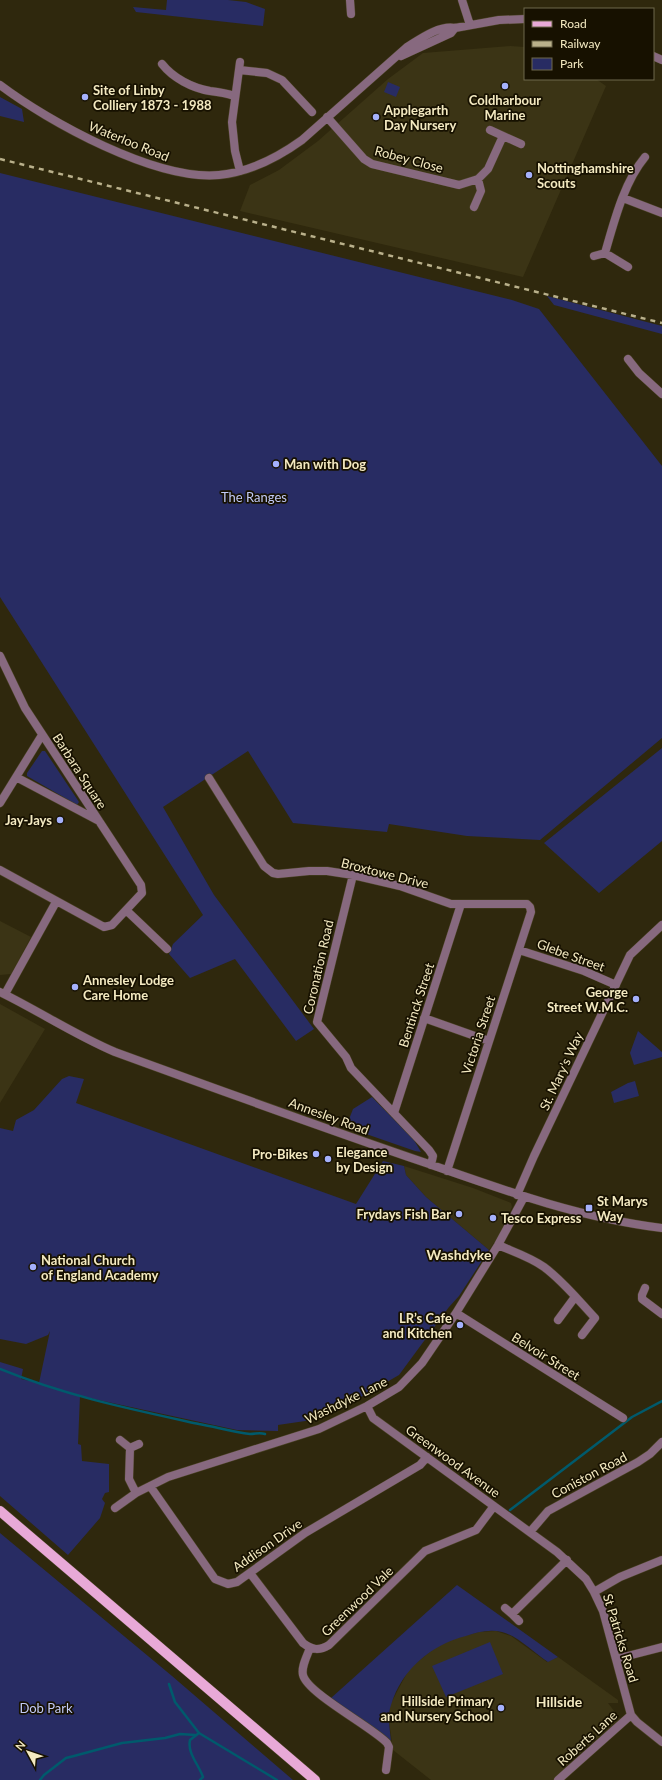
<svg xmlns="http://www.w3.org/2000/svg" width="662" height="1780" viewBox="0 0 662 1780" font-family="Lato,sans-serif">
<rect width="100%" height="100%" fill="#2f280d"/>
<path fill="#3b3415" d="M510,46L525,47V79H596L606,86L523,277L240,211L250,185L279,170L318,141L388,79L423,53Z
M0,921L31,937L11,974L0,975Z
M0,1004L45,1029L0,1103Z
M404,1166L473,1188L511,1203L512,1207L499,1235L489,1250L426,1197L406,1175Z
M496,1631L511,1636L547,1662L558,1657L618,1700V1703H608L621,1720L569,1762L572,1766L555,1780H431L393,1750L389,1721L390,1705L409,1669L427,1654L441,1644L453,1639L479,1632Z"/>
<path fill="#282c63" d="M167,0H228L246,2L265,9L263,26L136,12L133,7L166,10Z
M388,82L400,87L396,97L384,92Z
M0,97L22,109L24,122L0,116Z
M0,173L512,300L539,309L662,466V738L540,840L467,836L389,824L387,832L293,823L248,751L163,807L214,895L314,1029L296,1041L235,959L190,978L169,954L173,944L203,915L0,597Z
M547,296L662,326V334L554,305Z
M662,748V841L599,893L544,843Z
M42,751H45L79,802L77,805L27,776V773Z
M638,1031L662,1052V1057L634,1065L630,1053Z
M69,1076L84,1079L76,1103L356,1204L383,1161L404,1166L406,1175L426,1197L489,1250L459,1296L449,1307L399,1375L335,1412L312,1420L278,1425V1431L237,1430L80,1396L78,1444L81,1445L82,1461L109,1464V1492L105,1493L102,1499L105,1503L100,1518L68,1555L0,1496V1362L23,1369L21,1379L39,1383L50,1331L48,1335L26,1344L0,1339V1128L13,1131L16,1120L34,1110L62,1079Z
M635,1081L639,1096L614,1103L611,1092L628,1083Z
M372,1097L414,1140L421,1152L415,1151L346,1127L353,1109Z
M0,1533L172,1676L293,1780H0Z
M457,1585L558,1657L548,1662C534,1653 518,1636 502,1632C490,1629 477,1632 466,1636C431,1645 402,1669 391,1705C387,1716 390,1729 391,1741L331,1698Z
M490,1642L503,1674L446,1697L432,1666Z"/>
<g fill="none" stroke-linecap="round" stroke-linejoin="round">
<path stroke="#005a6c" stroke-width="2.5" d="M0,1369C66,1396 130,1409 199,1424C216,1427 233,1432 250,1434C256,1434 259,1432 265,1434
M510,1510L632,1417L662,1401
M169,1684L175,1702L199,1733L190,1740C187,1753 199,1765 203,1777L200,1780
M199,1733L277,1780
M40,1780L44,1775L66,1758L74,1756L122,1743L165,1738L180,1734L195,1735"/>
<defs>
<path id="minor" d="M350,0L351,14
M462,0L470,25
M401,56L451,33L455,28
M653,56L662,60
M162,64C173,78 192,88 210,91C219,92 226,93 234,96
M239,70L267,73L282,80L312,112
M0,85C49,122 156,181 219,175C250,172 277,158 302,140L407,47C420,39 439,25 455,28L499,20L525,19
M327,117L364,159L372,164L459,185L478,179L488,169L503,136
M490,130L521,144
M240,171L235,151L232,122L240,62
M623,198L662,213
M474,207L481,191L478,179
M594,256L605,253
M628,267L605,253C614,222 624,182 645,157
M628,359L639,373L662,394
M0,656L25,708L141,885L142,893L112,925L104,927L0,870
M16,777L99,821
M209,778L264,866L273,873L278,874L309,871H327L353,875L400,886L451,904H527L530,907L531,912L447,1171
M0,803L42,735
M353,875L317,1022L346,1057L351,1068L429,1150L433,1156L431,1165
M126,910L167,949
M519,950L584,971L616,985
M0,992C39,1011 75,1035 115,1052C219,1090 324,1128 429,1164C506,1191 581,1218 662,1228
M5,994L56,902
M424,1018L489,1041
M394,1113L461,904
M517,1195L534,1156L630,955L662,925
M498,1245C514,1252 530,1257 544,1267C563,1281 579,1301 595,1318L582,1335
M645,1288L642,1295V1299L662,1314
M456,1313L623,1418
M558,1320L575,1297
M367,1406L373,1418L557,1552L586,1579L594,1592L603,1611L631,1715L637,1722L662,1742
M120,1440L130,1448L139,1444
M130,1448L129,1479L136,1493
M150,1486L215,1579L228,1584L237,1582L305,1533L420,1465L427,1457
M115,1508L136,1493L168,1477L319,1429L367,1406L399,1387L422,1363L456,1313L498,1245L524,1197
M530,1532L548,1511L638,1462L650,1454L662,1442
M250,1573L303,1643C312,1650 319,1651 329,1645L425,1551L476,1530L494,1506
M594,1592L620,1577L662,1560
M505,1608L512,1614L567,1560
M512,1614L519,1621
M310,1648C307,1656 301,1667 303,1675C307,1693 372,1727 387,1743L389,1747L386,1770
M616,1659L662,1647
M558,1780L631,1715"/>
<path id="major" d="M0,1511L315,1780"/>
</defs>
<use href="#minor" stroke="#4b4326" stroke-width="9"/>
<use href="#major" stroke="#4b4326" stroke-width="11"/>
<use href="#minor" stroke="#87697f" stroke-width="8"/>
<use href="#major" stroke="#e8a9d7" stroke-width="10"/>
<path stroke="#b9b08b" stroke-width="2.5" stroke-dasharray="5 5" stroke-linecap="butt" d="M0,159L662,323"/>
</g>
<g fill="#a5b1fc" stroke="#171100" stroke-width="1.5">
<circle cx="505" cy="86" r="4"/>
<circle cx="85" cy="97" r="4"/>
<circle cx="376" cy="117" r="4"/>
<circle cx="529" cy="175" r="4"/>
<circle cx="276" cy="464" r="4"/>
<circle cx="60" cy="820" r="4"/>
<circle cx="75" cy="987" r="4"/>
<circle cx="636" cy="999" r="4"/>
<circle cx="316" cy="1154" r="4"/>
<circle cx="328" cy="1159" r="4"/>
<rect x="585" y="1204" width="8" height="8" rx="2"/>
<circle cx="459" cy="1214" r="4"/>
<circle cx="493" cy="1218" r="4"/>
<circle cx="33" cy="1267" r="4"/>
<circle cx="460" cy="1325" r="4"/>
<circle cx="501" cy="1708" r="4"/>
</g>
<g text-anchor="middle" stroke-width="3.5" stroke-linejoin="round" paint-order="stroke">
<g font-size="13" font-weight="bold" fill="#f4eac1" stroke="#171100" text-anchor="start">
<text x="93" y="95">Site of Linby<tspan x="93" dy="15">Colliery 1873 - 1988</tspan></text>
<text x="505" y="105" text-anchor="middle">Coldharbour<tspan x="505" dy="15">Marine</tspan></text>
<text x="384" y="115">Applegarth<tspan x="384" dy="15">Day Nursery</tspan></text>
<text x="537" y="173">Nottinghamshire<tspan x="537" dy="15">Scouts</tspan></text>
<text x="284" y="469">Man with Dog</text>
<text x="52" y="825" text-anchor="end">Jay-Jays</text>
<text x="83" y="985">Annesley Lodge<tspan x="83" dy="15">Care Home</tspan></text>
<text x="628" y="997" text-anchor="end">George<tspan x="628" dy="15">Street W.M.C.</tspan></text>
<text x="336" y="1157">Elegance<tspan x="336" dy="15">by Design</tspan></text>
<text x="308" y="1159" text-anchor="end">Pro-Bikes</text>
<text x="597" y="1206">St Marys<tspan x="597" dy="15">Way</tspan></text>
<text x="451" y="1219" text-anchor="end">Frydays Fish Bar</text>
<text x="501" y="1223">Tesco Express</text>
<text x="41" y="1265">National Church<tspan x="41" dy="15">of England Academy</tspan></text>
<text x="452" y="1323" text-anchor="end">LR’s Cafe<tspan x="452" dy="15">and Kitchen</tspan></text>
<text x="493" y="1706" text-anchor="end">Hillside Primary<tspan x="493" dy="15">and Nursery School</tspan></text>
</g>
<g font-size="13" fill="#f4eac1" stroke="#171100">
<text transform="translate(129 141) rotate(22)" y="5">Waterloo Road</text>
<text transform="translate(409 159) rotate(15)" y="5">Robey Close</text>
<text transform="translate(80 771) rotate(57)" y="5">Barbara Square</text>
<text transform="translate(385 873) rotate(14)" y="5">Broxtowe Drive</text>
<text transform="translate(571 955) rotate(20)" y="5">Glebe Street</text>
<text transform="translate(318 967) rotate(-77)" y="5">Coronation Road</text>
<text transform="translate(416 1005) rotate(-72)" y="5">Bentinck Street</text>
<text transform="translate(478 1035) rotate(-72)" y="5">Victoria Street</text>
<text transform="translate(561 1071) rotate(-65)" y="5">St. Mary's Way</text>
<text transform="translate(329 1116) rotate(20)" y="5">Annesley Road</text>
<text transform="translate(546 1356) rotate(32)" y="5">Belvoir Street</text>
<text transform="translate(346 1400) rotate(-26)" y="5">Washdyke Lane</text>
<text transform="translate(453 1461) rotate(36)" y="5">Greenwood Avenue</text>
<text transform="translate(589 1475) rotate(-28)" y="5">Coniston Road</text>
<text transform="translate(267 1545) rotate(-35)" y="5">Addison Drive</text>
<text transform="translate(357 1601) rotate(-44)" y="5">Greenwood Vale</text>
<text transform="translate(621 1638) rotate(73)" y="5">St Patricks Road</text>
<text transform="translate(587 1738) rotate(-42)" y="5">Roberts Lane</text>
</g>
<g font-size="13" fill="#c2caf7" stroke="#171100">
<text x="254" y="502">The Ranges</text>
<text x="46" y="1713">Dob Park</text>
</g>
<g font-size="14" font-weight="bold" fill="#f4eac1" stroke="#171100">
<text x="459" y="1260">Washdyke</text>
<text x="559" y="1707">Hillside</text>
</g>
</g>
<rect x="524" y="8" width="130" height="72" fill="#171100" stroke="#6f684d"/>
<rect x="532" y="21" width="20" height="6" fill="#e8a9d7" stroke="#6f684d"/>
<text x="560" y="28" font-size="12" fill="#f4eac1">Road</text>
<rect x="532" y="41" width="20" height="6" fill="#b9b08b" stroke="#6f684d"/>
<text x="560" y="48" font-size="12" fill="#f4eac1">Railway</text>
<rect x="532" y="58" width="20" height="12" fill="#282c63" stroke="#6f684d"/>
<text x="560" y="68" font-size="12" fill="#f4eac1">Park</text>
<g transform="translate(28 1752) rotate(310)" stroke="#171100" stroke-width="3" paint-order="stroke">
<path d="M0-3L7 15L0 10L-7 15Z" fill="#f4eac1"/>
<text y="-6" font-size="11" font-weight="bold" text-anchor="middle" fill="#f4eac1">N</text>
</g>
</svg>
